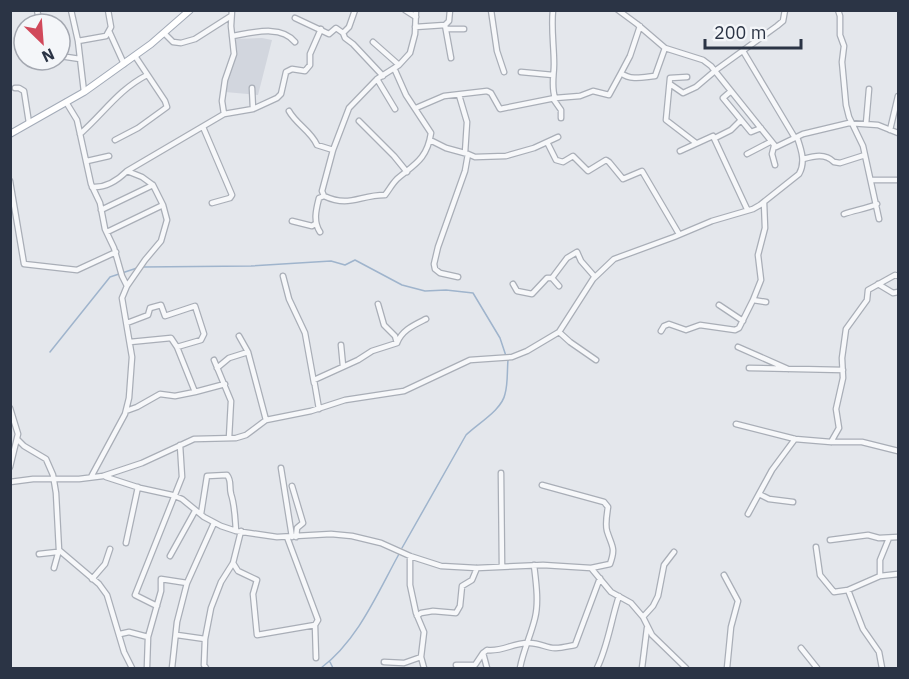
<svg xmlns="http://www.w3.org/2000/svg" width="909" height="679" viewBox="0 0 909 679" font-family="'IBM Plex Sans',sans-serif">
<rect width="100%" height="100%" fill="#e4e7ec"/>
<path fill="#d2d6de" d="M262,38L272,40L258,95L225,92L234,54L235,39Z"/>
<g fill="none" stroke-linecap="round" stroke-linejoin="round">
<path stroke="#9fb4cc" stroke-width="1.5" d="M142,267L251,266L331,261L345,265L355,260L402,285L425,291L446,290L473,293L500,338L506,356
M50,352L110,277L137,268
M402,548L466,435C477,424 502,410 505,394C508,384 507,371 508,360
M330,662L333,668
M321,668C358,640 377,594 399,554"/>
<defs>
<path id="minor" d="M37,10L40,24
M71,10L78,41L84,92
M355,10L349,27L343,33L345,38L353,44L383,76
M405,10L416,17
M491,10L497,51L504,72
M553,10C551,28 554,46 554,64C554,76 551,86 555,98L580,96L593,91L609,95L621,73C631,81 644,77 655,76L665,48
M618,10L637,24L665,48L703,60L711,66L776,147L803,134L849,123L878,125L898,133
M838,10L840,16V35L844,46L842,62L846,105L849,117L863,146L879,219
M295,18L329,34L336,28L343,33
M445,25L451,58
M415,27L445,25L449,21L450,10
M446,29H464
M109,31L124,64
M164,33L173,42L181,43L195,39L231,16
M232,36C251,33 281,24 295,42
M78,41L106,36L111,27L108,10
M373,42L399,65
M743,51L795,138
M60,56L80,59
M521,72L553,75
M621,73L630,56L640,26
M687,77L670,78L666,120L696,143
M377,79L395,109
M670,84L683,93L696,87L716,70L777,26L783,21L785,10
M15,88H19L24,91L29,123
M252,88L253,109
M731,91L723,98L751,132L761,128
M459,95L467,122L465,153
M66,102L77,120L91,184L100,203L105,229L114,248L122,276L127,286
M416,108L444,96L487,91L491,93L500,109L555,98L554,100L561,110V118
M289,111C296,124 311,131 317,145L333,150
M224,114L222,101L225,80L234,54L231,26L232,10
M359,121L394,156L407,172
M866,124L869,89
M203,127L232,195L230,198L212,203
M890,130L898,96
M80,134C104,113 118,90 147,75
M715,138L731,130L740,121
M115,140L138,128L167,107L165,101L135,56
M430,140L446,148L468,154L465,171L438,247L434,264L435,269L440,273L458,277
M547,142L556,160L563,162L573,156L588,171L606,160L609,162L623,179L642,171L679,234
M774,146L772,154L775,165
M680,151L713,136L747,209
M468,154L475,157L506,156L534,148L558,137
M747,154L770,142
M803,159C814,156 825,153 834,162L840,163L865,155
M87,161L109,156
M127,171L224,114L253,109L277,98L281,94L286,72L292,69L305,71L310,65V54L321,29
M871,180H898
M10,181L24,264L77,270L116,252
M324,196C350,208 359,195 385,195C389,190 392,184 397,179C415,164 427,159 431,133L406,95L394,68
M764,202L765,228L758,255L761,280L753,300L766,302
M101,210L153,185
M844,214C855,210 866,209 877,204
M292,221L312,226L315,224
M107,232L163,205
M320,232C313,221 316,210 319,198L324,196L322,191L333,150L349,108L377,79L399,65L410,53L415,34L416,10
M283,276L289,299L305,333L314,383
M513,284L517,291L532,294L547,278H552
M878,284L893,293L898,292
M559,286L552,278L567,258L577,252L581,261L595,277
M378,304L384,325L395,336L397,343
M719,305L743,321
M127,323L148,315L150,308L161,305L165,316L195,306L204,334L201,340L177,347L171,338L130,342
M661,331L664,326L669,324L686,330L700,325L735,330L739,328L753,300
M559,332L570,342L596,360
M239,336L248,352L266,420
M341,345L343,366
M177,347L195,392L225,384
M738,347L788,369
M214,360L231,401L229,438
M217,368L229,358L248,352
M749,368L843,370
M10,408L18,434L10,467
M319,409L314,380L358,360L372,351L397,343C402,330 414,325 426,319
M126,411L137,407L160,394L175,396L195,392
M736,424L795,439L831,442H862L898,451
M17,439L24,446L46,459L53,475L56,493L59,550L99,584L107,595L124,652L132,668
M831,442L839,428L836,409L843,378L842,358L846,329L867,300L868,290L895,275L898,276
M281,468L292,537
M501,473L502,567
M91,477L125,414L129,398L132,357L122,298L127,286L145,260L161,241L167,220L163,205L153,185L142,177L127,171C118,180 106,188 92,187
M106,477L140,488L172,495L182,499L204,517L221,526L236,531L277,537L331,534L352,536L381,543L410,556L441,566L477,568L543,565L591,568L611,592L631,603L643,617L652,635L686,668
M10,482L33,479H79L103,476L142,463L194,439L236,438L246,435L266,420L311,411L345,400L404,391L470,360L512,357L527,351L559,332L593,279L614,259L674,237L712,221L753,209L760,205L799,174C806,162 801,149 797,137
M542,485L604,502L608,507C607,514 605,524 607,531C612,547 616,547 610,564L591,568
M292,486L303,523L297,528L296,537
M759,494L769,499L793,502
M201,514L207,476L227,475C232,481 229,487 231,494C235,506 235,518 236,531
M748,514L772,470L795,439
M830,540L868,535L879,538L898,537
M126,543L138,487
M816,547L820,575L834,592L848,590L880,576L898,574
M39,554L57,552
M170,556L195,511
M410,556V585L416,613L424,632L421,657L424,668
M233,563L238,571L257,580L253,594L257,635L315,625L318,620L287,537
M54,568L59,550
M724,575L738,601L731,627L727,668
M880,576V560L889,538
M92,579L105,564L110,549
M848,590L863,629L879,652L882,668
M157,606L135,595L182,477L180,445
M417,616L421,613L433,611L456,613L460,606L462,586L472,580L477,568
M643,617L653,606L658,596L664,565L674,552
M315,625L316,658
M120,634L129,632L148,637
M177,635L205,639
M801,648L817,668
M384,662L404,663L421,657
M456,665H475L483,653
M147,667L148,637L161,591V579L187,583
M172,668L177,622L187,583L214,523
M206,668L204,665L205,639L211,608L221,582L233,563L241,531
M487,668L483,653L487,650C503,652 512,643 528,643C539,642 548,649 556,648C562,648 569,646 575,645L600,578
M520,668C523,651 531,635 535,618C539,602 536,582 534,565
M597,668C608,646 611,620 619,596
M642,668L647,628"/>
<path id="major" d="M10,134L84,92L151,44L190,10"/>
</defs>
<use href="#minor" stroke="#a9aeb7" stroke-width="7"/>
<use href="#major" stroke="#a3abb8" stroke-width="8"/>
<use href="#minor" stroke="#f7f8fa" stroke-width="4.5"/>
<use href="#major" stroke="#fff" stroke-width="6"/>
</g>
<rect width="909" height="679" fill="none" stroke="#2b3445" stroke-width="24"/>
<g transform="translate(42 42) rotate(155)"><circle r="28" fill="#f4f6f9" stroke="#a4a8b1" stroke-width="1.5"/>
<path d="M0-4.5L10 22L0 15L-10 22Z" fill="#d1495b"/>
<text y="-9" font-size="16" font-weight="bold" text-anchor="middle" fill="#2b3445">N</text>
</g>
<path d="M705 39v9h96v-9" fill="none" stroke="#2b3445" stroke-width="3"/>
<text x="714" y="39" font-size="18" fill="#2b3445" stroke="#f4f6f9" stroke-width="4.5" paint-order="stroke">200 m</text>
</svg>
